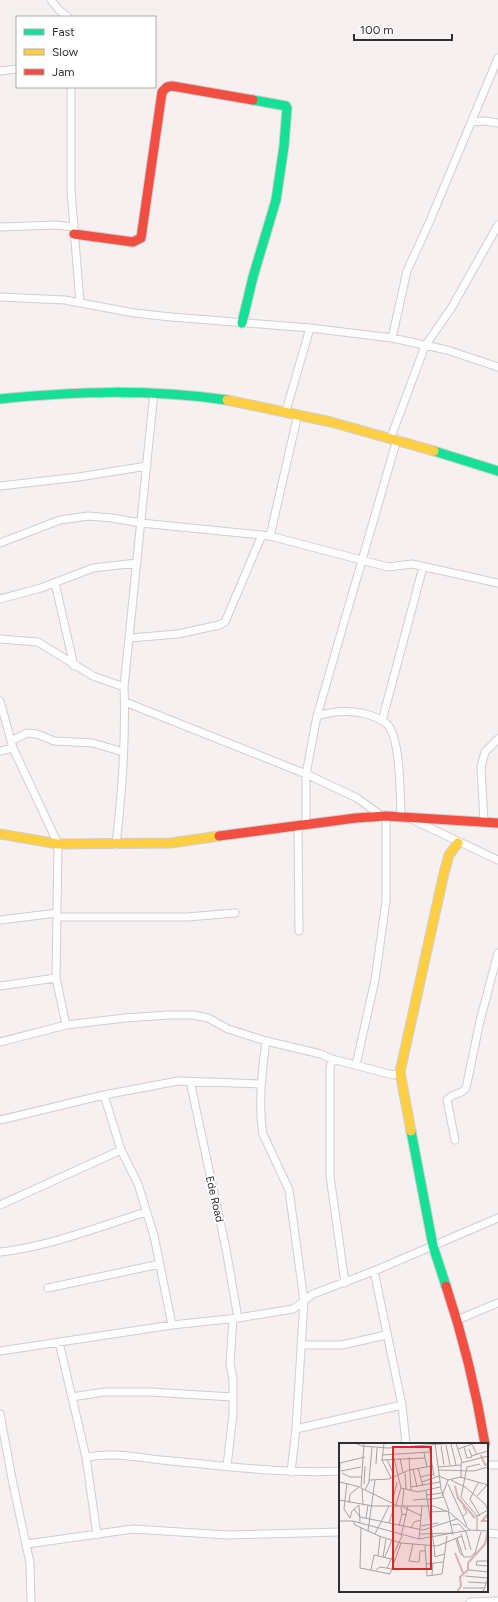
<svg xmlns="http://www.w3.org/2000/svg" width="498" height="1602" viewBox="0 0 498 1602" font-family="Figtree,sans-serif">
<rect width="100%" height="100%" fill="#f6f0f1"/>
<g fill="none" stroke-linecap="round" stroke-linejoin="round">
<defs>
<path id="street" d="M51,0L59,10L68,17
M0,71L17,69
M71,87V190L80,303
M472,122L485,121L498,123
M0,227L55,225L74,227
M0,297L65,300L134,313L171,317L310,328L392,338L447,350L498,367
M392,338L407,271L429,223L498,58
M286,411L310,328
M391,437L425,346L452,307L498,225
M0,486L79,477L147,466
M270,536L298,414
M0,543L60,520L88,516L112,518L141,523L270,536L388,567L412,564L498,583
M55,583L74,666
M0,599L41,588L93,568L137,563
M130,638L178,634L219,625L225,622L262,535
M0,639L38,642L93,676L124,687
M0,701L13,748L58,844L56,978L66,1025
M125,702L306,774L357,798L382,816
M317,716C332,711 346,710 362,713C370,715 380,718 387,724C401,738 400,796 401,816
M382,721L423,567
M11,741L27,733L37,734L54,741L93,743L123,752
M0,751L13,748
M411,819L498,860
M484,822L481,767L485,752L498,739
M306,825V774L317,716L397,439
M298,826L299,931
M116,845C122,793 126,740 124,687L154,392
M57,917H187L235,913
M0,920L57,913
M0,986L56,978
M266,1041C262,1072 258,1104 263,1134L289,1190L304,1301L296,1429L291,1472
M0,1042L66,1025L125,1018L168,1015H193L208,1018L228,1029L266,1041L321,1054L332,1059L393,1075L400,1072
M332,1059L330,1068V1176L345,1283
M356,1065L375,980L386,901V816
M190,1081L226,1249L238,1318
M104,1095L121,1150L138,1184L154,1236L172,1325
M0,1120L104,1095L178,1081L261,1084
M455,1140L447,1100C452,1093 461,1095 466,1088L480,1021L498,953
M0,1205L121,1150
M0,1252C51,1246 98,1227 146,1212
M374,1271L402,1405L406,1444
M48,1288L160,1264
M457,1320L498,1303
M59,1342L86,1457L97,1535
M302,1345H342L386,1335
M0,1351L172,1325L238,1318L293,1309L313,1294L374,1271L498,1218
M72,1397L104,1392H151L232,1397
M0,1414L13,1484L30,1563L31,1602
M296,1429L402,1405
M86,1457C120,1452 138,1458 171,1461C227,1466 283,1474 340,1471
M487,1465H498
M227,1466L233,1414V1379L230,1364L233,1319
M487,1533L498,1534
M27,1544L133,1529L227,1535L340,1532
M470,1602L498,1601"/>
<path id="fast" d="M242,323L253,277L276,200L284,146L287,108L286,106L253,100
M0,399C79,391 148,389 227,400
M434,451L498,471
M411,1131L433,1246L446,1286"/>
<path id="slow" d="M227,400L331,422L434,451
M0,834L58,844L171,843L219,836
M411,1131L400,1072L444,873L449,855L458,843"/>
<path id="jam" d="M74,234L133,242L141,238L162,92L167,87L172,86L253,100
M219,836L356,818L386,816L498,823
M446,1286C463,1337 476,1390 485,1444"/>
</defs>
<use href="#street" stroke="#d3cdce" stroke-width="9"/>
<use href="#fast" stroke="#d3cdce" stroke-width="11"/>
<use href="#slow" stroke="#d3cdce" stroke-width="11"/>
<use href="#jam" stroke="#d3cdce" stroke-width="11"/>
<use href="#street" stroke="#fefdfd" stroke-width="7"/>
<use href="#fast" stroke="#16e098" stroke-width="9"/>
<use href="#slow" stroke="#ffcf43" stroke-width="9"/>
<use href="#jam" stroke="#f24e42" stroke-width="9"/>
</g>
<g text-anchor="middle" stroke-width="3.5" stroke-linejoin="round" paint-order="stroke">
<g font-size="11" fill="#332e2f" stroke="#fff">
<text transform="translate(215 1199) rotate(77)" y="4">Ede Road</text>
</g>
</g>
<g transform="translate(339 1443)">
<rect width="149" height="149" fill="#f6f0f1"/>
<path fill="none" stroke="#d9b1ba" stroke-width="2" d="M142,12L146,22L149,21M116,43L119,55L136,75M149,71L143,78H149M116,110L124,130M118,149L122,143L121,134L129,127V120L146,101L149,87"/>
<path fill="none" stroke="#a8a2a3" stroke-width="1" d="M16,0L23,3L49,5L116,0M25,0L22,45L59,63M45,0L43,17L52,35M96,0L102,46L110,68M117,0L123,19M112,1L117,22M133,1L138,12M107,2L111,22M90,3L95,33M102,3L105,22M125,4L128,15L133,14L130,6M119,6L133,1M85,10L88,24M43,12L90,9M132,13L149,8M70,14L72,47M55,15L62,45L57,62M61,15L64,30M48,16L53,28M43,17L86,15M37,21L38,5M99,24L122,22M79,25L84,43M74,26L78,44M100,27L135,28L149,24M2,28L22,24M66,29L67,46M3,30L11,34H22M100,33L109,37L122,34V20L149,13M81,34L94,31M121,34L149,42M112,37L126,44L146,61L149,67L138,73M30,38L33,4M1,39L21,44M83,39L100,33M8,40L5,66L11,75M139,40L131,56L141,73M25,41L26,23M109,41L128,83M72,44L101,39M23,45L24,62M62,45L79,49L101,44M26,47L31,37L50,36L70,27L93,23M87,48L95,103M88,52L103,50M103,53L109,37M138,53L148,42M0,57L34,63H94L110,69L131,87L149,88M0,57L1,20L26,14M74,57L88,56M88,57L104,54M10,60L11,51L20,44M53,60L58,39M20,62L21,80M62,64L63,71L68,72M63,64L65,45M64,64L83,73M15,66L21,74L84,87L118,76M109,68L114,92M91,69L108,68M124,73L128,70L124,63M11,75L13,68L20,62M27,75L29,62M0,78H14L80,96L131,87M14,78L16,82L40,93L62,100L98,103L123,93M50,80L55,64M113,82L120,81L127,89L132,107M60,83L63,71M82,83L99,80M22,84L21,125L51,131L62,100M72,85L75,79L82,77M29,88L36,37M138,88V73L122,54L128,24L141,21M36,91L50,63M81,91L114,90M122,91L127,107M62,93L69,63M118,95L124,113M80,96L83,62M117,96L121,110L125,114H131L136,110L142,89M74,101L70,118L80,119L81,108H87M86,103L88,133L103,131L108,93M95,103L96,114L105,111M39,113L41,94M44,114L47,96M46,114L53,97M149,118H138L137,122L149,123M87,121L104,119M48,125L63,93M32,127L35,112L56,117M37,127L41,124L53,126M130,127L149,129M93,132L94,120M126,133L149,135M129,139L147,140M124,145H145M144,149L149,135"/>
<path fill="#d62828" fill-opacity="0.15" stroke="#d62828" stroke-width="2" d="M54,4H92V126H54Z"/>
<rect width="149" height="149" fill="none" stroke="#332e2f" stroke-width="2"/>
</g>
<rect x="16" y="16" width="140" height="72" fill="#ffffff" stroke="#adabac"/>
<rect x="24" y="29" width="20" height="6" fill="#16e098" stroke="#adabac"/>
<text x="52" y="36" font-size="12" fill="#332e2f">Fast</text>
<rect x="24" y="49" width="20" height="6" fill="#ffcf43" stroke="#adabac"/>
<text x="52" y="56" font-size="12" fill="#332e2f">Slow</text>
<rect x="24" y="69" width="20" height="6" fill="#f24e42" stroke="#adabac"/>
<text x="52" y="76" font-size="12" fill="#332e2f">Jam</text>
<path d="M354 34v6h98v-6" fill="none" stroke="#332e2f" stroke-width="2"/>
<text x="360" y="34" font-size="12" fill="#332e2f" stroke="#ffffff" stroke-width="3" paint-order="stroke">100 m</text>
</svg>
